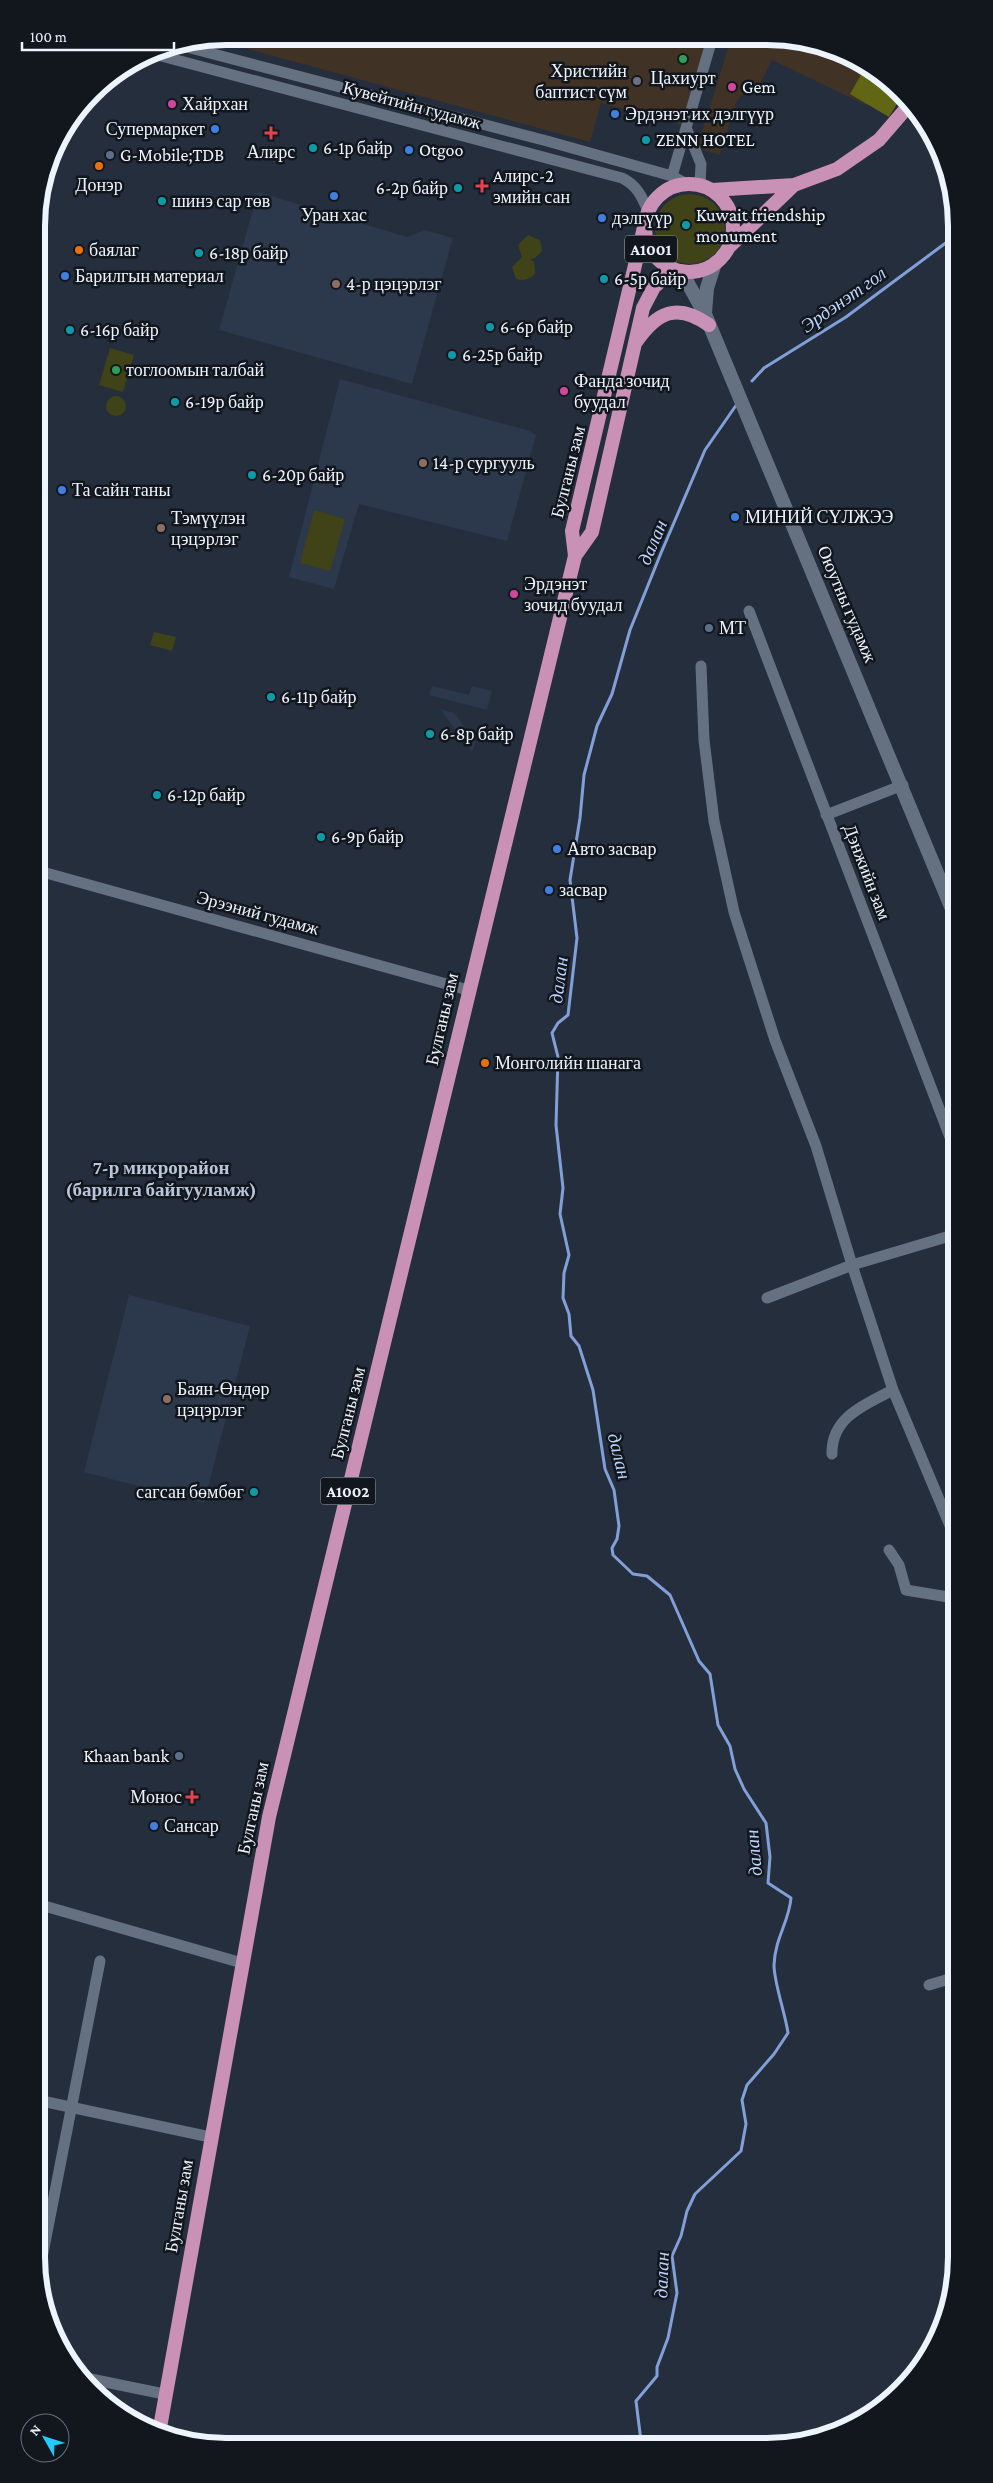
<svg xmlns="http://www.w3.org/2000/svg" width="993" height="2483" viewBox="0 0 993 2483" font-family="'Crimson Pro',serif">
<rect width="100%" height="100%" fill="#252e3d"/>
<path fill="#413226" d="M226,36L709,39L685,126L601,103L590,142L211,39Z
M731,39L804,40L851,56L880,76L866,105L772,60L759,86H748L736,103L720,155L697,148Z"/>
<path fill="#2c384c" d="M258,192L407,237L425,230L453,238L412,384L219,330Z
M340,379L530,431L536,435L507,541L359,504L334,589L289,577Z
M432,686L469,695L472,686L492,691L487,710L429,695Z
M440,709L454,713L476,742L472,752Z
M129,1295L250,1326L204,1503L84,1472Z"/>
<path fill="#404217" d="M655 229a35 35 0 1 1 70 0a35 35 0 1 1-70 0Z
M528,235L540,240L542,251L535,258L530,259L534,262L535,273C530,280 524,281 516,279L512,267L522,257L518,245Z
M110,348L134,355L123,392L99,385Z
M106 406a10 10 0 1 1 20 0a10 10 0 1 1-20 0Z
M314,510L345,519L330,571L300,563Z
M154,632L176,637L172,651L150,645Z"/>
<path fill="#626513" d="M866,66L903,94L889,117L850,94Z"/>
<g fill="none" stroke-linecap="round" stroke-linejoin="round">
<path stroke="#81a0d8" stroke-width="3" d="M752,381L764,368L846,317L951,239
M641,2441L636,2401L657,2376V2367L668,2338L677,2293L672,2256L681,2236L687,2211L695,2194L741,2151L746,2124L742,2100L747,2085L774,2054L788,2033C785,2012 774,1983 774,1965C775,1938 789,1922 791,1898L768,1883L770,1857L766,1823L744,1789L735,1769L730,1746L718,1725L710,1674L699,1661L670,1595L647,1576L633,1574L613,1555L612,1548L617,1539L619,1526L614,1490L605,1469L593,1390L579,1346L571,1336L569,1314L563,1298L564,1273L569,1255L560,1214L563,1188L556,1125L558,1057L552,1033L558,1023L568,1015L577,938L570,880L580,818L584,775L597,726L612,694L630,630L661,553L705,450L737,404"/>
<path stroke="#657081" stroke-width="11" d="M179,45L547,141L672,176L687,184
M150,53L622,178C637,185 642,197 648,211
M687,130L701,164L700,185
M672,176L712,39
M749,611L953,1145
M701,666L704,740L714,821L734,912L775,1040L816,1146L852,1265L893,1390L954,1535
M826,815L903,785
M39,871L468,990
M767,1298L852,1265L953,1235
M832,1454C831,1417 866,1404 893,1390
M889,1550L899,1565L906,1590L954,1598
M41,1905L242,1963
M929,1985L956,1977
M42,2101L210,2137
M42,2258L100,1961
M81,2377L164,2394"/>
<path stroke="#657081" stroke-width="14" d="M681,271L705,314L952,909
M705,313L707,288L715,263"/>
<path stroke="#ca91b6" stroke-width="14" d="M645 228a44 44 0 1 1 88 0a44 44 0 1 1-88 0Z
M712,190L794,185L837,169L879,140L910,104
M729,247L794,185
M636,342C657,312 677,302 709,325
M575,556L592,532L643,308L654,287L674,269
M159,2433L269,1817L575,556L572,531L645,223"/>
</g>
<g fill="#2e9e5b" stroke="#12161d" stroke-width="2">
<circle cx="683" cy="59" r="5"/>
<circle cx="116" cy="370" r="5"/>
</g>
<circle fill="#6b7280" stroke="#12161d" stroke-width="2" cx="637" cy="81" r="5"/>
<g fill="#d1479c" stroke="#12161d" stroke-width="2">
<circle cx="732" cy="87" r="5"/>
<circle cx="172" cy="104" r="5"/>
<circle cx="564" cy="391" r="5"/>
<circle cx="514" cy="594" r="5"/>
</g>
<g fill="#3f7fe0" stroke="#12161d" stroke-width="2">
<circle cx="615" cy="114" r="5"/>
<circle cx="215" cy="129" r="5"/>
<circle cx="409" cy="150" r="5"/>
<circle cx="334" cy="196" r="5"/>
<circle cx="602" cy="218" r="5"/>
<circle cx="65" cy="276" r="5"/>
<circle cx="62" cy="490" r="5"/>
<circle cx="735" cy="517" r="5"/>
<circle cx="557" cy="849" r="5"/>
<circle cx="549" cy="890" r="5"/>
<circle cx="154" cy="1826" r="5"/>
</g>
<g fill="#e0444e" stroke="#12161d" stroke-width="2">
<path d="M268.5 125.5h5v5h5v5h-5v5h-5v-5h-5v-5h5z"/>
<path d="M479.5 178.5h5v5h5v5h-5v5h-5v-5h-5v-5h5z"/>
<path d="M189.5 1789.5h5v5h5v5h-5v5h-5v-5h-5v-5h5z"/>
</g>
<g fill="#0f9aa8" stroke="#12161d" stroke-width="2">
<circle cx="646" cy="140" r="5"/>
<circle cx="313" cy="148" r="5"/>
<circle cx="458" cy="188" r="5"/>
<circle cx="162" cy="201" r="5"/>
<circle cx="686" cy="225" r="5"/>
<circle cx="199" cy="253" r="5"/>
<circle cx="604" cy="279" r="5"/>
<circle cx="490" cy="327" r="5"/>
<circle cx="70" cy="330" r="5"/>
<circle cx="452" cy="355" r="5"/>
<circle cx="175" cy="402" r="5"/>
<circle cx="252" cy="475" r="5"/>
<circle cx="271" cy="697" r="5"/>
<circle cx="430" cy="734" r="5"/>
<circle cx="157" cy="795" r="5"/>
<circle cx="321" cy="837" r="5"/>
<circle cx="254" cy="1492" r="5"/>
</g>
<g fill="#5c6f8a" stroke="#12161d" stroke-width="2">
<circle cx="110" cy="155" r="5"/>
<circle cx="709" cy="628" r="5"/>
<circle cx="179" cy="1756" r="5"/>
</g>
<g fill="#e8710a" stroke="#12161d" stroke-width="2">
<circle cx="99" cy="166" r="5"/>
<circle cx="79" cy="250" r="5"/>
<circle cx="485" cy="1063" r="5"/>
</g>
<g fill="#8d6e63" stroke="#12161d" stroke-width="2">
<circle cx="336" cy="284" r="5"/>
<circle cx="423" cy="463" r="5"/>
<circle cx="161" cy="528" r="5"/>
<circle cx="167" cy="1399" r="5"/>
</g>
<g text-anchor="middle" stroke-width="5" stroke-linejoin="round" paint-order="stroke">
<g fill="#12161d" stroke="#acb1ba" stroke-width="1">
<rect x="625" y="235.5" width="52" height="27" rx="4"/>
<rect x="320.5" y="1477.5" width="55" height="27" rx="4"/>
</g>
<g font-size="16" font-weight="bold" fill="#eef4fe">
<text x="651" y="255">A1001</text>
<text x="348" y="1497">A1002</text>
</g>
<g font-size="18" fill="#eef4fe" stroke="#12161d" text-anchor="start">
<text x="627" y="77" text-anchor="end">Христийн<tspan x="627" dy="21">баптист сүм</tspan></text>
<text x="683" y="84" text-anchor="middle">Цахиурт</text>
<text x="742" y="93">Gem</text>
<text x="182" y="110">Хайрхан</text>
<text x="625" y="120">Эрдэнэт их дэлгүүр</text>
<text x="205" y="135" text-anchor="end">Супермаркет</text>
<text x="656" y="146">ZENN HOTEL</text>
<text x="323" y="154">6-1р байр</text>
<text x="419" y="156">Otgoo</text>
<text x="271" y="158" text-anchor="middle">Алирс</text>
<text x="120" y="161">G-Mobile;TDB</text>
<text x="493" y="182">Aлирс-2<tspan x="493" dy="21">эмийн сан</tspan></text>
<text x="99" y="191" text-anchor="middle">Донэр</text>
<text x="448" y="194" text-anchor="end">6-2р байр</text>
<text x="172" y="207">шинэ сар төв</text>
<text x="334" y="221" text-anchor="middle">Уран хас</text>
<text x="696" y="221">Kuwait friendship<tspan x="696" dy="21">monument</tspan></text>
<text x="612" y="224">дэлгүүр</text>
<text x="89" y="256">баялаг</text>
<text x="209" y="259">6-18р байр</text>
<text x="75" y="282">Барилгын материал</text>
<text x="614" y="285">6-5р байр</text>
<text x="346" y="290">4-р цэцэрлэг</text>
<text x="500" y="333">6-6р байр</text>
<text x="80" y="336">6-16р байр</text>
<text x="462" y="361">6-25р байр</text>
<text x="126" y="376">тоглоомын талбай</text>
<text x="574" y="387">Фанда зочид<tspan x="574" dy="21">буудал</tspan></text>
<text x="185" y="408">6-19р байр</text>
<text x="433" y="469">14-р сургууль</text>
<text x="262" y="481">6-20р байр</text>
<text x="72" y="496">Та сайн таны</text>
<text x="745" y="523">МИНИЙ СҮЛЖЭЭ</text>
<text x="171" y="524">Тэмүүлэн<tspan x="171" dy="21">цэцэрлэг</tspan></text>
<text x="524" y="590">Эрдэнэт<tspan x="524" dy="21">зочид буудал</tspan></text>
<text x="719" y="634">МТ</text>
<text x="281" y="703">6-11р байр</text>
<text x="440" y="740">6-8р байр</text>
<text x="167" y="801">6-12р байр</text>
<text x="331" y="843">6-9р байр</text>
<text x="567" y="855">Авто засвар</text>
<text x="559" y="896">засвар</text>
<text x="495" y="1069">Монголийн шанага</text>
<text x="177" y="1395">Баян-Өндөр<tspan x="177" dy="21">цэцэрлэг</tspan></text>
<text x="244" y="1498" text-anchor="end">сагсан бөмбөг</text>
<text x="169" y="1762" text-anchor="end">Khaan bank</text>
<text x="182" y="1803" text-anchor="end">Монос</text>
<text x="164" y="1832">Сансар</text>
</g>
<g font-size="18" fill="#eef4fe" stroke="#12161d">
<text transform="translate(412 105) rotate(15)" y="6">Кувейтийн гудамж</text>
<text transform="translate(568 472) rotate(-76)" y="6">Булганы зам</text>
<text transform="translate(847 604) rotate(67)" y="6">Оюутны гудамж</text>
<text transform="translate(867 872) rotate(69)" y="6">Дэнжийн зам</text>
<text transform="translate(258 913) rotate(15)" y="6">Эрээний гудамж</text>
<text transform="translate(442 1019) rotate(-77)" y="6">Булганы зам</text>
<text transform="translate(348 1413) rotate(-76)" y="6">Булганы зам</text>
<text transform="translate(253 1808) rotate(-78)" y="6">Булганы зам</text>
<text transform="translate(179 2206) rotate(-80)" y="6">Булганы зам</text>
</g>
<g font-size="19" font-style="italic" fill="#bdd4fd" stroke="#12161d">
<text transform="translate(843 299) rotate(-35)" y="7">Эрдэнэт гол</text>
<text transform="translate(652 542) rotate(-67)" y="7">далан</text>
<text transform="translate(558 980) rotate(-83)" y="7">далан</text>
<text transform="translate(620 1456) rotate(76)" y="7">далан</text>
<text transform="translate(753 1853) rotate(-95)" y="7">далан</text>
<text transform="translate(661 2275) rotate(-88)" y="7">далан</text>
</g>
<g font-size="19" font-weight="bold" fill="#b9c5d8" stroke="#12161d">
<text x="161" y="1174">7-р микрорайон<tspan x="161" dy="22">(барилга байгууламж)</tspan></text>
</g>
</g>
<path d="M0 0H993V2483H0ZM226 45H767A181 181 0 0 1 948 226V2257A181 181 0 0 1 767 2438H226A181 181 0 0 1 45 2257V226A181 181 0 0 1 226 45Z" fill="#12161d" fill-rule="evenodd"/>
<path fill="none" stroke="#eef4fe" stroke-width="6" d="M226 45H767A181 181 0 0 1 948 226V2257A181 181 0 0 1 767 2438H226A181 181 0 0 1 45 2257V226A181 181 0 0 1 226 45Z"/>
<g transform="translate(45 2438) rotate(309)"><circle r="24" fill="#12161d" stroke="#6a6f77"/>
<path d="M0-4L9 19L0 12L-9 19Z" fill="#24c9fe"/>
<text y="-8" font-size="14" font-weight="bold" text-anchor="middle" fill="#eef4fe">N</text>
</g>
<path d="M22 42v8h152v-8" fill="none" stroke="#eef4fe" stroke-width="2.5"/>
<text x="30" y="42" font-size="15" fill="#eef4fe" stroke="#12161d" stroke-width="4" paint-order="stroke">100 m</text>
</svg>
